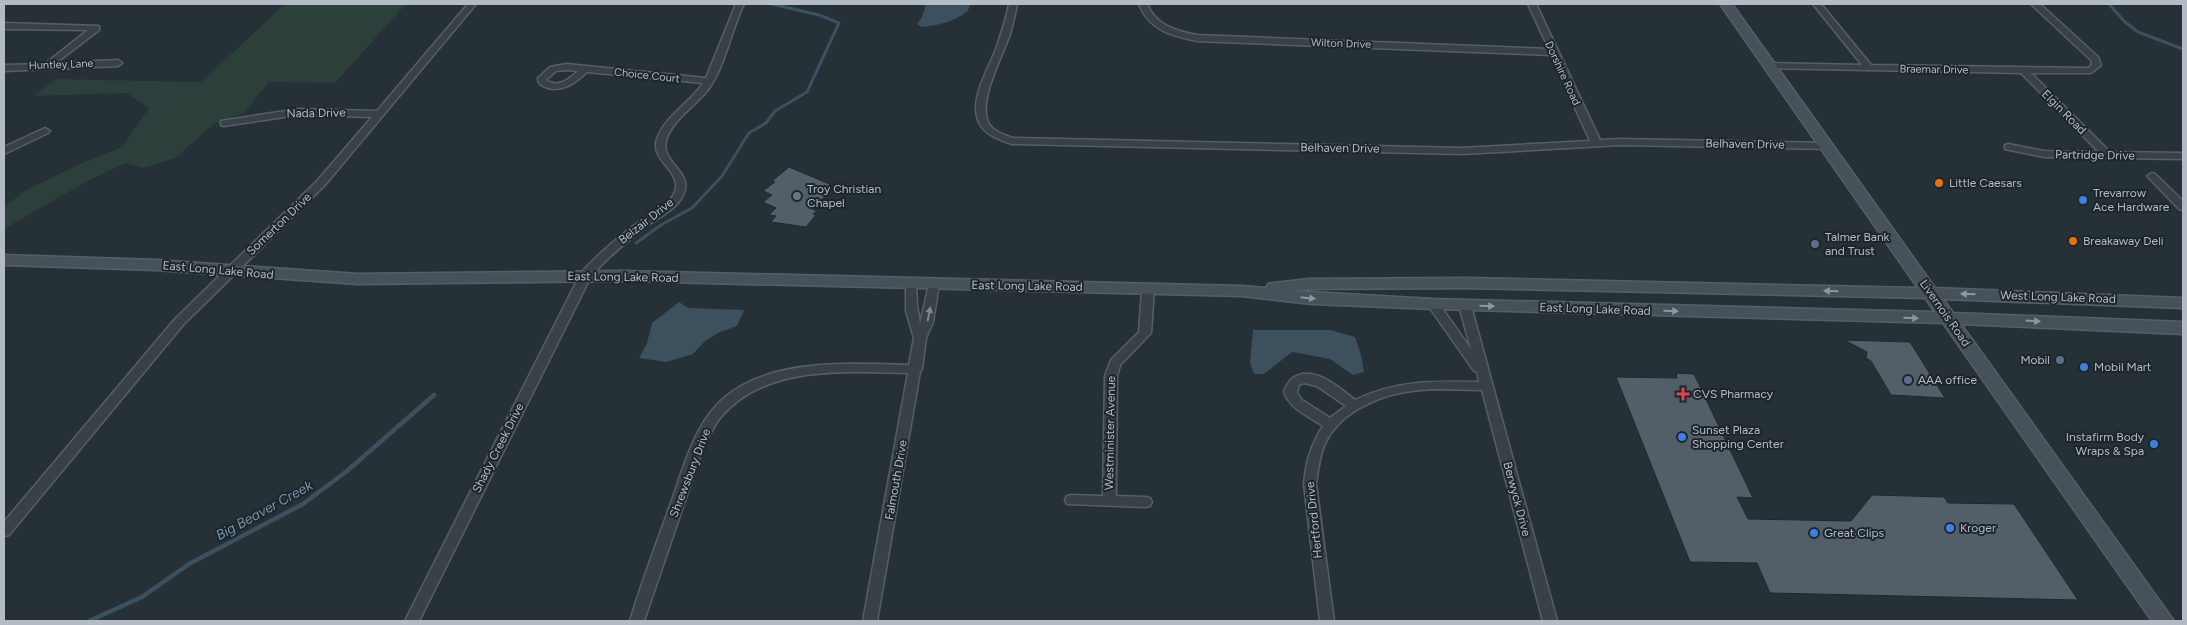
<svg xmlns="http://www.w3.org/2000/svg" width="2187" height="625" viewBox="0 0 2187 625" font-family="Figtree,sans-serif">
<rect width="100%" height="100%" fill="#253037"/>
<path fill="#2c3f3b" d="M285,4H406L335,83L269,82L244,113L214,124L175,158L144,168L125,163L84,183L4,229V207L26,190L71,168L122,147L149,108L127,93L34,96L55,79L201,82Z"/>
<path fill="#3c505e" d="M926,4H970L968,11C954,22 939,25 922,27L917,24L922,17Z
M679,302L688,308L744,310L737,326L720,332L705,341L693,354L666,362L639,358L647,343L652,323Z
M1253,330H1331L1355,337L1361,355L1364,372L1353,375L1330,359L1292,352L1264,374H1254L1250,363Z"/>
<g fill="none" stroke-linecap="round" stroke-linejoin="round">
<path stroke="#3c505e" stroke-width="3" d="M2109,4L2125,22L2138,32L2183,49
M636,243L661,225L692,208L722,176L749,133L766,123L775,111L807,92L839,23L819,15L772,4"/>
<path stroke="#3c505e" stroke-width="4.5" d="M89,621L142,597L189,564L303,504L347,471L434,395"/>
</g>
<path fill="#525e68" stroke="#1f282f" d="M789,167L834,186L822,195L825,197L810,208L817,211L813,214L816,215L806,227L771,222L776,216L769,215L776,208L763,202L772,195L763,191L775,182L772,181Z
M1844,340L1910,342L1945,398L1891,395L1871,361L1866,358L1867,352Z
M1676,373L1694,374L1753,498L1737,497L1748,519L1851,521L1872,495L1944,497L1948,503L2014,504L2078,600L1770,593L1757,563L1690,562L1616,377L1677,378Z"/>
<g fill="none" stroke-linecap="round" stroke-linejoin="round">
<defs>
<path id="street" d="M468,4H476L325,185L183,325L9,535L4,536V522L175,319L317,181L372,117L298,115L224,126L221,125V121L298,109L377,111Z
M736,4H744C730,32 726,66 707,91C694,107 671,121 666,141C660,162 695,173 683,195C676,210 659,217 646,227C626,242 606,258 590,278L419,621H405L581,273C596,256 614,241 632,227C644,218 667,208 674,194C685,172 649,161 657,139C665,116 690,103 703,83L587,72C577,82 563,92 548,88C542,86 538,84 538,78L550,67L566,64L706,78ZM566,70L578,71C569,79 558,89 546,80L556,71Z
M1009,4H1017C1015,14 1013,24 1010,34C1003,55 978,100 988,122C992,131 1004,135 1013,138L1462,148L1590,141L1551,55L1197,41C1172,36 1149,30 1139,4H1147C1156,25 1175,31 1197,35L1549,49L1528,4H1536L1600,140L1621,139L1828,143L1833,146L1828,149L1621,145L1462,154L1012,144C999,140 983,134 978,120C970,98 988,70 996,49C1001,34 1006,20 1009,4Z
M1813,4H1821L1871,65L2089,68L2092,64L2091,60L2031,4H2040L2098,57L2101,65L2091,73H2031L2110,152L2183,153V159L2044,157L2005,149V145L2008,144L2044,151L2099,152L2021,73L1767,68V64L1770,63L1862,65Z
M4,23L99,26V30L56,63L118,60L122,63L118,66L4,71V65L45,64L88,30L4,29Z
M45,128L50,131L48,133L4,154V147Z
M2152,173L2155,174L2183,201V210L2179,209L2149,178L2147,176Z
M911,279L916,283L917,305L920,324L929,284L934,280L939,284L933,322L926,338L922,369L920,372L877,621H863L908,373C845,372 765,364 720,418C714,426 709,436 704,445L644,621H630C642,581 657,542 671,503C682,472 690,440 710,413C753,356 847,363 909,365L914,338L906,311V283Z
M1148,285L1154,289L1151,333L1120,365L1117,376L1116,496L1145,497L1150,498L1152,502L1150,506L1145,507L1067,504L1065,500L1067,496L1072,495L1103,496L1105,376L1111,360L1139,332L1142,289Z
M1433,300L1437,301L1471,349L1459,306L1465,302L1471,306L1557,621H1543L1482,390C1461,390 1440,388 1420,390C1384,393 1339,410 1324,446C1319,459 1318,471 1316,484L1334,621H1320L1304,484C1306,461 1311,445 1323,426C1310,417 1288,408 1284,391C1286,387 1289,381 1293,378C1313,364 1340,388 1355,400C1398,380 1433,381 1479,382L1477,372L1474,371L1427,304ZM1304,383L1317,386L1346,406L1330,418L1302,400L1297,393L1299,385Z"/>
<path id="secondary" d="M1720,4H1732L1935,288L2183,298V308L1943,299L1953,313L2183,322V334L1961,324L2174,621H2152L1943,323L1433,309L1312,304L1242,296L624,281L358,284L156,270L4,265V255L156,260L358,274L624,271L1242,286L1266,288L1268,284L1274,283L1309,279L1465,278L1918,288ZM1465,288L1925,298L1935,312L1433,299L1292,291L1309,289Z"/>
</defs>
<use href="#street" stroke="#565f66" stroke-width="3"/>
<use href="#secondary" stroke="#565f66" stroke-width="3"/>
<use href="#street" fill="#384148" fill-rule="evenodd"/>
<use href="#secondary" fill="#46515a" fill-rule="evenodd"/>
</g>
<defs><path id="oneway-solid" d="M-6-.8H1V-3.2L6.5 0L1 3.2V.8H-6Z" transform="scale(1.25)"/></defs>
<g fill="#8d979f">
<use href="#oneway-solid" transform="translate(1831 291) rotate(-178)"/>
<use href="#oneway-solid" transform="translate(1968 294) rotate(-178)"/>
<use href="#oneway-solid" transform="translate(1308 298) rotate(6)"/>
<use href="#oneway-solid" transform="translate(1487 306) rotate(1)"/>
<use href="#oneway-solid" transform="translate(1671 311) rotate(2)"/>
<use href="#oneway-solid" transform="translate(1911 318) rotate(1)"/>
<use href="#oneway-solid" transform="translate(2033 321) rotate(3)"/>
</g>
<use fill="#7c858c" href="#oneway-solid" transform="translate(929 314) rotate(-79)"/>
<g fill="#e8710a" stroke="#1d262d" stroke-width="2">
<circle cx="1939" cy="183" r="5"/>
<circle cx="2073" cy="241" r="5"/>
</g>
<circle fill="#6b7280" stroke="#1d262d" stroke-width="2" cx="797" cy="196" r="5"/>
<g fill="#3f7fe0" stroke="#1d262d" stroke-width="2">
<circle cx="2083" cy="200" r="5"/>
<circle cx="2084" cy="367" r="5"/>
<circle cx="1682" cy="437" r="5"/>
<circle cx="2154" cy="444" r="5"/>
<circle cx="1950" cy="528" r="5"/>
<circle cx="1814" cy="533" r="5"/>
</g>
<g fill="#5c6f8a" stroke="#1d262d" stroke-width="2">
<circle cx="1815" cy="244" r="5"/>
<circle cx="2060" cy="360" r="5"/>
<circle cx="1908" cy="380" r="5"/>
</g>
<path fill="#e0444e" stroke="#1d262d" stroke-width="2" d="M1680.5 386.5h5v5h5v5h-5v5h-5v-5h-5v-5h5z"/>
<g text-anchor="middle" stroke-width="4" stroke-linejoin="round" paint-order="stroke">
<g font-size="11" fill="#b3bcc4" stroke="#1d262d">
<text transform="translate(1341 43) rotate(2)" y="4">Wilton Drive</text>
<text transform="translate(61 64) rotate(-2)" y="4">Huntley Lane</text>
<text transform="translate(1934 69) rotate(1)" y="4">Braemar Drive</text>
<text transform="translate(1563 73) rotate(65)" y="4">Dorshire Road</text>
<text transform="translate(647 75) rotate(6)" y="4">Choice Court</text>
</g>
<g font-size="12" fill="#b3bcc4" stroke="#1d262d">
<text transform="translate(2064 112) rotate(45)" y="4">Elgin Road</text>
<text transform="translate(316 113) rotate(-1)" y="4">Nada Drive</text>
<text transform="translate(1745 144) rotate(1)" y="4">Belhaven Drive</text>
<text transform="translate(1340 148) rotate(1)" y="4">Belhaven Drive</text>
<text transform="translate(2095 155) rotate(1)" y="4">Partridge Drive</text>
<text transform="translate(646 221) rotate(-38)" y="4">Belzair Drive</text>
<text transform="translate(279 224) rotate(-44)" y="4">Somerton Drive</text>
<text transform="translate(218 270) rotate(5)" y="4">East Long Lake Road</text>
<text transform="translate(623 277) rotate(1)" y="4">East Long Lake Road</text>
<text transform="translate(1027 286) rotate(1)" y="4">East Long Lake Road</text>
<text transform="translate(2058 297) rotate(2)" y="4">West Long Lake Road</text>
<text transform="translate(1595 309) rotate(2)" y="4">East Long Lake Road</text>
<text transform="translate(1945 313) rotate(55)" y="4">Livernois Road</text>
<text transform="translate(1110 433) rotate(-89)" y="4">Westminister Avenue</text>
<text transform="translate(498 448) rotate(-63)" y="4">Shady Creek Drive</text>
<text transform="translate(690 473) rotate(-69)" y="4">Shrewsbury Drive</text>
<text transform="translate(896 480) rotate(-80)" y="4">Falmouth Drive</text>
<text transform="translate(1517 499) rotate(75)" y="4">Berwyck Drive</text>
<text transform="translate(1314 520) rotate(-96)" y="4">Hertford Drive</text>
</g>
<g font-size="12" fill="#b3bcc4" stroke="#1d262d" text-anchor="start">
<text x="1949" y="187">Little Caesars</text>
<text x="807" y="193">Troy Christian<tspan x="807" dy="14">Chapel</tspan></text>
<text x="2093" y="197">Trevarrow<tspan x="2093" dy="14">Ace Hardware</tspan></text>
<text x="1825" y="241">Talmer Bank<tspan x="1825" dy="14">and Trust</tspan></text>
<text x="2083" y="245">Breakaway Deli</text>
<text x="2050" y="364" text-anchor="end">Mobil</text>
<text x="2094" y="371">Mobil Mart</text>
<text x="1918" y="384">AAA office</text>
<text x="1693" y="398">CVS Pharmacy</text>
<text x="1692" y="434">Sunset Plaza<tspan x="1692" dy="14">Shopping Center</tspan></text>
<text x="2144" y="441" text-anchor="end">Instafirm Body<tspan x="2144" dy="14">Wraps &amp; Spa</tspan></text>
<text x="1960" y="532">Kroger</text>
<text x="1824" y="537">Great Clips</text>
</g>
<g font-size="14" font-style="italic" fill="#7792a4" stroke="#1d262d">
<text transform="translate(264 510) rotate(-29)" y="5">Big Beaver Creek</text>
</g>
</g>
<rect width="2187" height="625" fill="none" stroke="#b3bcc4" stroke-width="10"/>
</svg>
